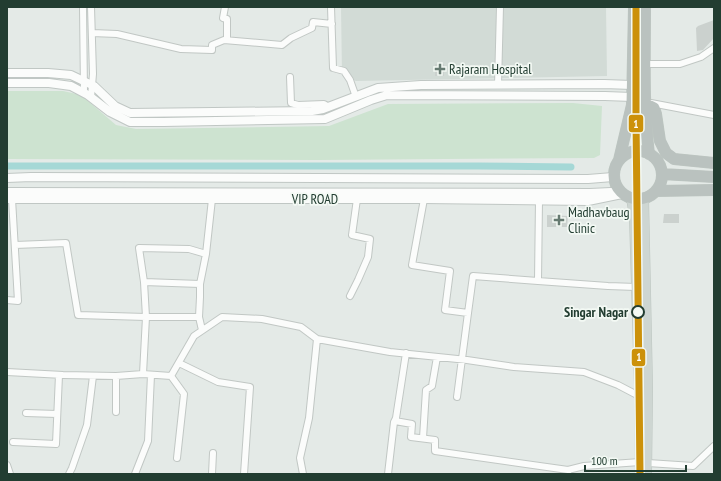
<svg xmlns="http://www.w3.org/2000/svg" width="721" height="481" viewBox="0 0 721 481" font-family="'PT Sans Narrow',sans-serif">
<rect width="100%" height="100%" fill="#e4eae7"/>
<path fill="#d2dbd6" d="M341,7H606L607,76L356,81L342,75Z"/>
<path fill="#cde3d0" d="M7,91H63L81,95L116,125L136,129L329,126L388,104L573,103L602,106L600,155L594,158L317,160L7,159Z"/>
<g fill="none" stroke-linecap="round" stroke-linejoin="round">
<path stroke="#a5d8d6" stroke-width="7" d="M7,166H478L571,167"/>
</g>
<path fill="#cbd1ce" d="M714,20V38L703,50L697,51L696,28L698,26Z
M435,64H444V76H435Z
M664,214H679V223H663Z
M547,215L568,216L567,227H547Z"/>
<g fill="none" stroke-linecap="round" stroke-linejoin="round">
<defs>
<path id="street" d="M83,7L84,92
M91,7L93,74L91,97
M225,7L223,18L227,19V40
M331,7L333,68L344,71L350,80L356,97
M92,33L117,34L181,49L212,50V45L224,40L282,45L291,38L312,28L313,22L332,24
M645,64H680L701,57L714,48
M290,77L291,103L298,105L324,104L329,107
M498,85L500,7
M651,103L714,115
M424,199L412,265L450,271L445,310L468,313L457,397
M15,245L66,243L78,315L146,317L143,374
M538,281L608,286L636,287
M144,282L139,248L189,249L206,254
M200,284L206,254L212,199
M350,296L358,280L368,257L370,239L352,235L357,199
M7,300L18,301L12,199
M468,313L473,276L538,281L539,200
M199,317L200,297V284L144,282L146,317H199L202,330
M179,363L218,382L250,387L244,474
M7,372L63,375L116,376L143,374L171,376L194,336L222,317L262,319L301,327L317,339
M171,376L184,394L177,458
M116,412V376
M26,413L57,414
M395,421L412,424L411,437L435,440V451L568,470
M423,438L426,390L432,386L437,357
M13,442L56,444L59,375
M648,463L693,466L714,446
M7,465L10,474
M568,472V470L584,466L640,462
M69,474L72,468L87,425L93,376
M135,474L148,441L151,375
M212,474L213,453
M303,474L300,458L309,418L317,339L390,352L467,360L514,367L584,372L618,385L639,396
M388,474L394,422L396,418L406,353"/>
<path id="secondary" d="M7,73H48L71,75L94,86L115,106L130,113L312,111L323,109L378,88L421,85L604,84L632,85
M7,83H49L71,86L88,95L110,112L130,122H163L325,119L371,100L387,95L605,96L632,97
M7,178L31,177L588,179L613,177
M7,192L590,193L611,192
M7,199H424L588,201L622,194"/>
<path id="primary" d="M631,198L634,216L639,385L640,474
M644,199L648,388L647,474"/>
<path id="highway" d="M645,7C645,56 643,105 649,154
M645,104L650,106L654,108L656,114L660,141L666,153L674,159L714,163
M614 175a24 24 0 1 1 48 0a24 24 0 1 1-48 0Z
M619,160L632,105L634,7
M662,174L714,177
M656,191L714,190"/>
</defs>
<use href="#street" stroke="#c1c7c4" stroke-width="8"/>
<use href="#secondary" stroke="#c0c7c4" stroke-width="10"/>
<use href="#primary" stroke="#bdc6c1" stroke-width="10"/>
<use href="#highway" stroke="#bdc6c1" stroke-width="12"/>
<use href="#street" stroke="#fbfcfb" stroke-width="6"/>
<use href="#secondary" stroke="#fbfcfb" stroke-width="8"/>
<use href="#primary" stroke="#ced6d2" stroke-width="9"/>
<use href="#highway" stroke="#bac2bf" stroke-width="11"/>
<defs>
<path id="metro-1" d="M636,7V119L640,474"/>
</defs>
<use href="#metro-1" stroke="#f3f9f4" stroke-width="10"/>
<use href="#metro-1" stroke="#cc910a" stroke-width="7"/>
</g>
<g fill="#667a71" stroke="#f3f9f4" stroke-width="1.5">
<path d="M438 63h4v4h4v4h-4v4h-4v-4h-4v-4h4z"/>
<path d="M557 214h4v4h4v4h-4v4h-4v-4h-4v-4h4z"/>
</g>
<circle fill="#f3f9f4" stroke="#223d31" stroke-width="2" cx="638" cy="312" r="6"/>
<g text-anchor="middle" stroke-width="3.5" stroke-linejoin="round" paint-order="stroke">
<g font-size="14" fill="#223d31" stroke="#f3f9f4" text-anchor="start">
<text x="449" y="74">Rajaram Hospital</text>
<text x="568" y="217">Madhavbaug<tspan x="568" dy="16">Clinic</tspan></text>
</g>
<g font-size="14" fill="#223d31" stroke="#f3f9f4">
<text x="315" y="204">VIP ROAD</text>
</g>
<g font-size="14" font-weight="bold" fill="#223d31" stroke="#f3f9f4" text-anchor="end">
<text x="628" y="317">Singar Nagar</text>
</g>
</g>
<g stroke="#f3f9f4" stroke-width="1.5">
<rect x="628" y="114" width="16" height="19" rx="4" fill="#cc910a"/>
<rect x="631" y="348" width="15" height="19" rx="4" fill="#cc910a"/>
</g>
<g font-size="11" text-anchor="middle" font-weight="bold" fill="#fff">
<text x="636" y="128">1</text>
<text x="639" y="361">1</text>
</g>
<rect width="721" height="481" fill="none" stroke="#223d31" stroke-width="16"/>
<path d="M585 465v6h101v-6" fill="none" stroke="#223d31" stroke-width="2"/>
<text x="591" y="465" font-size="12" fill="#223d31" stroke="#f3f9f4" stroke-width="3" paint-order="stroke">100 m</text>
</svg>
